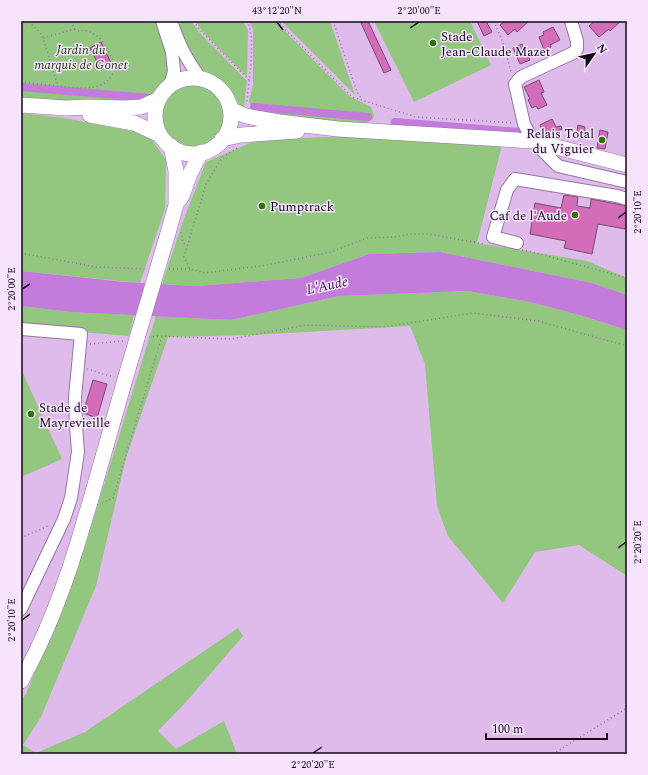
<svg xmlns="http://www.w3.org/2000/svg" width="648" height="775" viewBox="0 0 648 775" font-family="Spectral,serif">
<rect width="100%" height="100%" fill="#dfbbeb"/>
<path fill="#93c67f" d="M21,21H158L166,46L170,74L166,83L158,92L125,106L21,99Z
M182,21H191L199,32L247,81L244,106L241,107L231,90L199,67L191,56L178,27Z
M196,21H243L248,30L247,77L200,29Z
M249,21H275L349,96L371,107L374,116L372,120L366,123L325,122L252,110L249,101L253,85V29Z
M281,21H330L355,95Z
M374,21H470L491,65L414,102Z
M161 117a32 32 0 1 1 64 0a32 32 0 1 1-64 0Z
M21,113L64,118L148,134L166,160L165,209L140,283L21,271Z
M348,136L502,145L477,243L587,261L627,278V295L592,283L440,252L369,254L301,278L195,286L162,284L183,221L206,162L257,140Z
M468,291L530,302L583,316L627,330V576L579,545L535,552L503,603L448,536L437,506L425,364L410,326L254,335L168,337L126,458L96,586L41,717L23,745L36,753L85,732L238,628L243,636L186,702L158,731L176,749L224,721L237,754H21V700L26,694L83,553L156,316L231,320L339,296Z
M21,306L71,312L134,315L129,336L21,327Z
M21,369L62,459L21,477Z"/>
<path fill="#c37bdc" d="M440,252L592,283L627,295V330L583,316L530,302L468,291L339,296L231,320L71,312L21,306V271L125,282L195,286L301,278L369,254Z"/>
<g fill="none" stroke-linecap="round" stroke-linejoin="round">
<path stroke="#c37bdc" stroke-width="8" d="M21,87L149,98
M254,107L368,117
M395,122L520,132"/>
</g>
<path fill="#d36dba" stroke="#794c6d" d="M360,21H368L391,70L384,73Z
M477,21H486L492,32L484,36Z
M505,21H529L517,32L515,29L508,35L500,25Z
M595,21H621L610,31L609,29L599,37L589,26Z
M553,27L560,40L550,45L551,47L544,50L539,37L544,35L543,32Z
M101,42L112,65L101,70L90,48Z
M522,44L530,60L520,64L513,48Z
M539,80L544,92L541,93L547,105L538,109L536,106L532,108L528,100L530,99L524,87Z
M552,119L556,127L561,126L562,129L548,135H544L540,125Z
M578,125L585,127L583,139L576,138Z
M600,130L608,132L605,149L597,148Z
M564,195L578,197L577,206L590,208L591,199L627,206V221L625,229L598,224L592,254L564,248L566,241L530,234L535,203L561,208Z
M93,380L107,384L97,418L83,413Z"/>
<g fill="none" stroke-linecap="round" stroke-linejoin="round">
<defs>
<path id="minor" d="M162,21L172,52L174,71L170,86
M171,21C179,45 186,59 201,79
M571,21L577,41V49L573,53L521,77L515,84L524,124L533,141L558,166L627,182
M517,243L493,237L507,190L515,179L617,196L627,199
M21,329L81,334L75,397L76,426L78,452L71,498L64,519L21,609"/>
<path id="major" d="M155 116a38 38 0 1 1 76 0a38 38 0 1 1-76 0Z
M21,105L66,108L88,107L124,108L141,107L159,99
M230,109L246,116L256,118L279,122L338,129L533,141L627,165
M90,115L134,123L160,135
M222,139L241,135L297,131
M178,201L182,196L190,174L201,152
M168,233L176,205V171L171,146
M90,502L126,376
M21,681C49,631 68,578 84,522"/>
</defs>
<use href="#minor" stroke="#9776a2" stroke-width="14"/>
<use href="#major" stroke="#9776a2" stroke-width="16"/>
<path stroke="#94799d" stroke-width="1.5" stroke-dasharray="1 3" stroke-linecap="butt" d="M30,21C34,30 40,29 43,38
M72,21L74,29
M194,21L198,28L249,80
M247,21C257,42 248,80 247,103
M277,21L352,97L416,117L514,123
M333,21L357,92L362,99
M494,21L505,48L511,72
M21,22L29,21
M21,82C33,83 46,85 58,86C80,88 111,94 115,65C109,52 103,35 87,31C82,30 79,32 74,29L43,38L58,86
M237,148L222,158L206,184L184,257L190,269L205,273L267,265L331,252L367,238L393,237L412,234H428L485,244
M181,232L183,243L188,245
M522,250L536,253L627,278
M21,253L96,267L146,269
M169,269H190
M149,337L157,336L231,339L306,325L383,327L473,313L538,321L627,346
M90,344L124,341
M87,369L114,377
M102,503L113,498L162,336
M21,538L50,525
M553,754L627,708"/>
<use href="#minor" stroke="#fff" stroke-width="12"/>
<use href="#major" stroke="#fff" stroke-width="15"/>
<defs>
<path id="major-bridge" d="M126,376L168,233
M84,522L90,502"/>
</defs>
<use href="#major-bridge" stroke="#9776a2" stroke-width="16" stroke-linecap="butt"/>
<use href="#major-bridge" stroke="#fff" stroke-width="15"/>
</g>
<path fill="none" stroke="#120717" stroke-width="1.5" d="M277,22L283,30M410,28L419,22M618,218L626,212M22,289L30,284M618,548L626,542M22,620L30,614M313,753L322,747"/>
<g fill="#307005" stroke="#f6e4fc" stroke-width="1.5">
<circle cx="433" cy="43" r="4"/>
<circle cx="602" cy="140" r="4"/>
<circle cx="262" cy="206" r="4"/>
<circle cx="575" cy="215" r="4"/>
<circle cx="31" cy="414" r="4"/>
</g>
<g text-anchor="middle" stroke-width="3" stroke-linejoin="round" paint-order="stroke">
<g font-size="13" fill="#120717" stroke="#f6e4fc" text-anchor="start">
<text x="441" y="41">Stade<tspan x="441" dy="15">Jean-Claude Mazet</tspan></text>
<text x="594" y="138" text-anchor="end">Relais Total<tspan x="594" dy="15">du Viguier</tspan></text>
<text x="270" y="211">Pumptrack</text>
<text x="567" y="220" text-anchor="end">Caf de l'Aude</text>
<text x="39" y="412">Stade de<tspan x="39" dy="15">Mayrevieille</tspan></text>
</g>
<g font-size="13" font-style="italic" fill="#203d13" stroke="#f6e4fc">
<text x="81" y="54">Jardin du<tspan x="81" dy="15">marquis de Gonet</tspan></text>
</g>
<g font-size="14" font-style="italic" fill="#3f0f4d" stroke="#f6e4fc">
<text transform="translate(327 285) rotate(-12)" y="5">L'Aude</text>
</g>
</g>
<rect width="648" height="775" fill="none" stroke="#f6e4fc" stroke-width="44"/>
<g transform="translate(594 54) rotate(56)" stroke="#f6e4fc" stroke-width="3" paint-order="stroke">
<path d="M0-3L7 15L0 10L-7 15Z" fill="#120717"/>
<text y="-6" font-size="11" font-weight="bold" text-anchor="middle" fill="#120717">N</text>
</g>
<path d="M486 733v6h121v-6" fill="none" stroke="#120717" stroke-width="2"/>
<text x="492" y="733" font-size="12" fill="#120717" stroke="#f6e4fc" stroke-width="3" paint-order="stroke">100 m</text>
<rect x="22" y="22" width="604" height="731" fill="none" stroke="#120717" stroke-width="1.5"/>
<g font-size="10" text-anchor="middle" fill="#120717">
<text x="277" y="14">43°12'20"N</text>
<text x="419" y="14">2°20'00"E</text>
<text transform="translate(637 212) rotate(-90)" y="4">2°20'10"E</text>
<text transform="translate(11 289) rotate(-90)" y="4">2°20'00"E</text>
<text transform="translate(637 542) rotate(-90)" y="4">2°20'20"E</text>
<text transform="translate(11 620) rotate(-90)" y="4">2°20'10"E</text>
<text x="313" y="768">2°20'20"E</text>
</g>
</svg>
